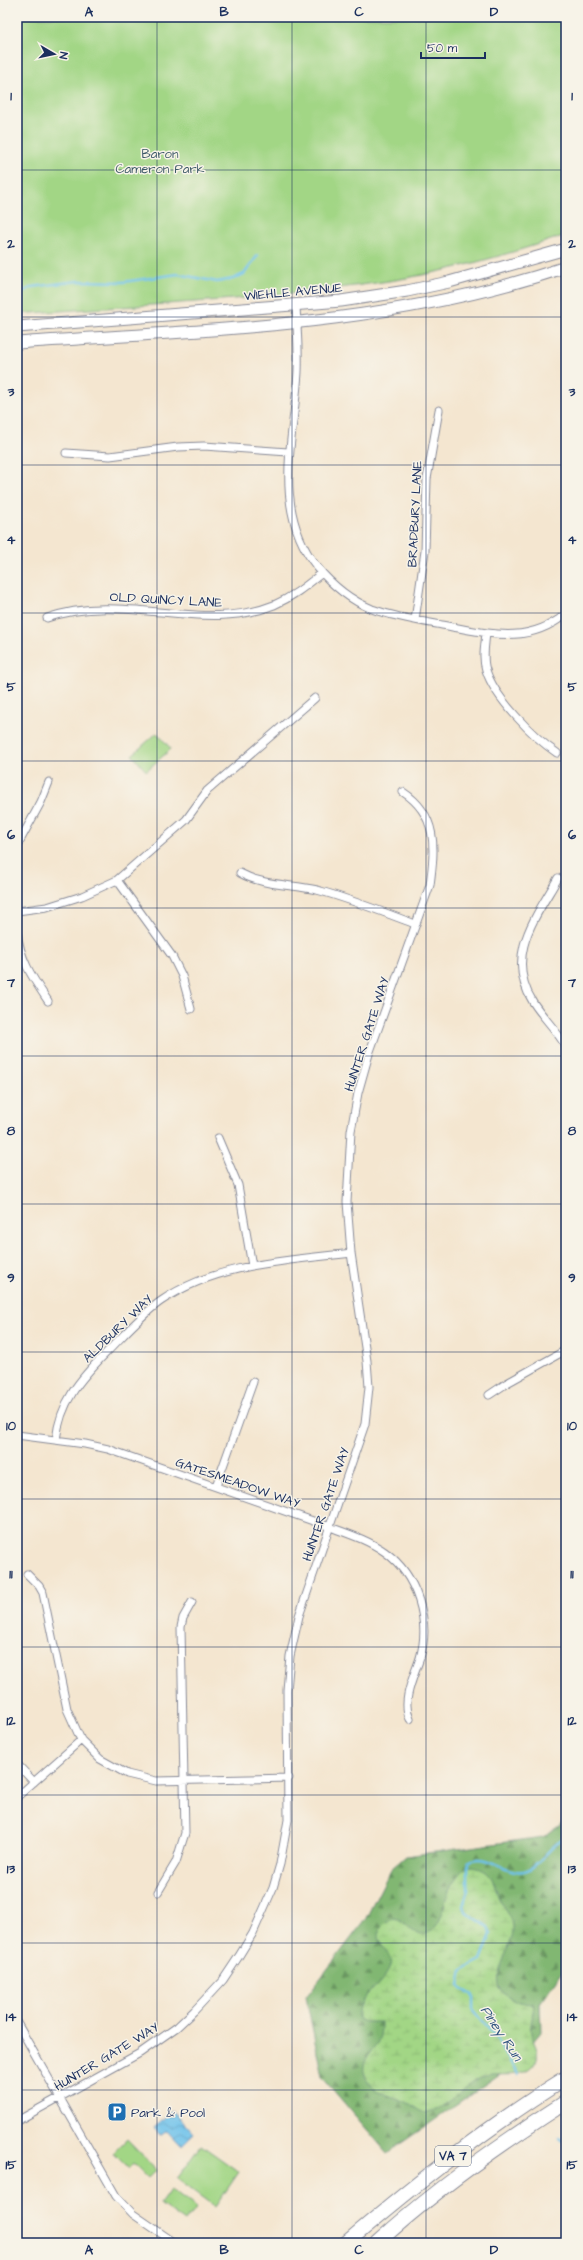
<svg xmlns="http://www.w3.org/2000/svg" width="583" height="2260" viewBox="0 0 583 2260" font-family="'Architects Daughter',sans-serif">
<defs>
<pattern id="forest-firs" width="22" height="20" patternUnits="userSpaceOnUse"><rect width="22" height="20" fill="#81b772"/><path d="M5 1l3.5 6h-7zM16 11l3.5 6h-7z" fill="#699561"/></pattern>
<pattern id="wetland-marsh" width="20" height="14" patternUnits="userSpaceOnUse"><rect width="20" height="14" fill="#a2d685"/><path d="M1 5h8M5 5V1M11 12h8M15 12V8" fill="none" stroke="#8bb875"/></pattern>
<pattern id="water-waves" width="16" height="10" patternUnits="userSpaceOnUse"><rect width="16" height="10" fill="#6ec2eb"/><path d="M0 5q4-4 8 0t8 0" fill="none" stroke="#5a9ec2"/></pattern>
</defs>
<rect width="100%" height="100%" fill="#f7f3e8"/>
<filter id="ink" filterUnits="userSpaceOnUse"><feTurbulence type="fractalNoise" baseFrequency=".025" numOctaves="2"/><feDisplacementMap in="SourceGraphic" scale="8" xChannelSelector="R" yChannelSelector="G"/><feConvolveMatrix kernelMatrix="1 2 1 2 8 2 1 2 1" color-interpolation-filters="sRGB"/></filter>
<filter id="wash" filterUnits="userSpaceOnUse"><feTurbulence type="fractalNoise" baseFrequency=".012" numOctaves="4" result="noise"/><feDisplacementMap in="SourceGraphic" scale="16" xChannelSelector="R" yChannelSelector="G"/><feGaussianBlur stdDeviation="0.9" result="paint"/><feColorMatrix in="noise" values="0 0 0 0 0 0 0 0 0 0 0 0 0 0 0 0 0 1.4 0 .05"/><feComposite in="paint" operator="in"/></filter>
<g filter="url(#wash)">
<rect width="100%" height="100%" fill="#f4e6d0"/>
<path fill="url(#forest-firs)" stroke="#4e7368" d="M566,1818V1970L561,1973L540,2003L541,2032L513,2066L387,2153L322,2077L306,1997L365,1920L391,1869L406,1856L543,1837L559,1826Z"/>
<path fill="url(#wetland-marsh)" stroke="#5e8272" d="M472,1867C490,1869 494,1880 498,1896C501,1906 512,1915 513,1926C515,1949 483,1980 508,1997C517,2003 522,2005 533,2003C535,2013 529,2022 531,2032C532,2042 541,2051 536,2061C527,2081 501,2072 486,2076C468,2081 440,2115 423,2112C418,2111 414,2106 410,2104C406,2101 400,2100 396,2098C384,2094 369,2088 365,2075C360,2063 371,2052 377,2043C381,2036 381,2029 381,2022H364L358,2019C355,1995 380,1990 389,1969C398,1949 363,1943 386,1922C403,1907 412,1944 428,1933C443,1923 444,1899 452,1884C455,1879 459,1874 463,1869Z"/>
<path fill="#a2d685" stroke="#5e8272" d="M17,17H566V235C504,256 440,274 376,283C257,301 136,305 17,314Z
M157,733L171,749L146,771L132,755Z
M127,2139L156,2169L147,2178L133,2164L129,2169L113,2153Z
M201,2145L239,2172L215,2207L177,2179Z
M171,2189L196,2207L185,2222L160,2204Z"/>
<path fill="url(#water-waves)" stroke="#4478a4" d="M172,2110L194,2134L182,2146L167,2130L160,2135L154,2128Z"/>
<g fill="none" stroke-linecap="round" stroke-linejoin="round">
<path stroke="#6ec2eb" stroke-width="2.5" d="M17,295L32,287L78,281L123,282L178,274L217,282L233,279L244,274L258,255
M518,2075L496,2037L473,2009V1995L462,1989L459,1985L462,1970L481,1960L491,1934L488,1927L465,1911L463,1906L468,1889V1862C487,1851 506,1875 525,1871C539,1867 550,1844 566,1838
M560,2137L566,2142"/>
</g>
</g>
<g filter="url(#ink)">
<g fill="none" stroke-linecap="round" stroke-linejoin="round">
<defs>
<path id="street" d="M296,306C297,328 299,350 298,372C294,439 271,509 317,567C332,585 350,600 372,609C394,617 419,621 442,625C488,633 526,646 566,614
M66,453L110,456L178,447L204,446L288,452
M47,618C124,591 202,634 274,605C293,597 307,585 322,573
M415,620L425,551L427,479L439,410
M486,633C485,645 482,658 486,670C494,697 533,737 557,753
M17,846L41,802L49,782
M240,873C263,886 291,884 317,890C350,899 383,912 415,924
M558,878C536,917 504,956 533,1002C543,1018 557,1030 566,1047
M117,880L172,956L182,976L191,1009
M17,911L47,907L82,896L117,880L186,820L207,791L315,698
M17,931C20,960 32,977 48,1001
M218,1138L238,1185L252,1266
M489,1395L507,1383L566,1350
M17,1435L85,1444L108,1449L330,1527C349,1534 368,1540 385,1552C417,1575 431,1621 420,1658C414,1676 401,1701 410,1719
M56,1440C60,1402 80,1379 106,1353C124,1335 141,1315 161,1301C217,1263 286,1261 351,1253
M216,1486L253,1382
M27,1574L39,1586L43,1593L67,1709L81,1740L100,1759L127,1774L156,1781L289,1778
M17,1764L34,1782
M17,1797L81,1740
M158,1892L176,1862L185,1833L181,1627L183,1618L192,1602
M17,2023L116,2196L133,2214L175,2243
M17,2121L140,2053L177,2027L194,2011L223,1980L239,1956L253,1933L273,1888L280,1864L288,1820L287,1690L290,1656L299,1616L365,1424L369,1387L367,1361L351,1253L347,1202L351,1131L358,1093L369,1054L430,885C435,847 438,815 403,792"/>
<path id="secondary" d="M17,327L341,301L407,291L449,282L566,249
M17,343C201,330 390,327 566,267"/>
<path id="highway" d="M346,2243C416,2184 488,2126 566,2078
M377,2243C435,2190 500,2144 566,2102"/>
</defs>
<use href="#street" stroke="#888a97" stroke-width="9"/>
<use href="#secondary" stroke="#888a97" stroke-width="13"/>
<use href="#highway" stroke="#888a97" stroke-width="16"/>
<use href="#street" stroke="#fff" stroke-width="7"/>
<use href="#secondary" stroke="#fff" stroke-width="11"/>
<use href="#highway" stroke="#fff" stroke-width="14"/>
</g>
</g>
<path fill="none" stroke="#1b2f5e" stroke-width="1" stroke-opacity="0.55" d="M157,17V2243M292,17V2243M426,17V2243M17,170H566M17,317H566M17,465H566M17,613H566M17,761H566M17,908H566M17,1056H566M17,1204H566M17,1352H566M17,1499H566M17,1647H566M17,1795H566M17,1943H566M17,2090H566"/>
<defs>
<symbol id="parking-square" viewBox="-11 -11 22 22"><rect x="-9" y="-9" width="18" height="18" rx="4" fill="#1f6fb2" stroke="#f7f3e8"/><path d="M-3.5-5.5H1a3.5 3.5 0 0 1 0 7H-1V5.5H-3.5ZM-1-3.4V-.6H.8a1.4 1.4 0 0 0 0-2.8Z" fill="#fff"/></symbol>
</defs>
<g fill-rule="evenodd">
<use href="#parking-square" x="106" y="2101" width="22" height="22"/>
</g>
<g text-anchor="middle" stroke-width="3" stroke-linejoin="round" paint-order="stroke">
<rect fill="#f7f3e8" stroke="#5d6a87" stroke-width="1" x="435" y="2146" width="36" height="20" rx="3"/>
<g font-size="12" font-weight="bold" fill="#1b2f5e">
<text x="453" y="2160">VA 7</text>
</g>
<g font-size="13" fill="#3d5968" stroke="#f7f3e8">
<text x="160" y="158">Baron<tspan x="160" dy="15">Cameron Park</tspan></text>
</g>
<g font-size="13" fill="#1b2f5e" stroke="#f7f3e8">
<text transform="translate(293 291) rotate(-5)" y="5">WIEHLE AVENUE</text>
<text transform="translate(414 514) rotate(-87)" y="5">BRADBURY LANE</text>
<text transform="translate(166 599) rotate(3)" y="5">OLD QUINCY LANE</text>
<text transform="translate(366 1034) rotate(-72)" y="5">HUNTER GATE WAY</text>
<text transform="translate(117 1328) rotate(-44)" y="5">ALDBURY WAY</text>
<text transform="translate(238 1482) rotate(19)" y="5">GATESMEADOW WAY</text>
<text transform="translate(325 1504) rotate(-71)" y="5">HUNTER GATE WAY</text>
<text transform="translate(106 2056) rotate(-31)" y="5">HUNTER GATE WAY</text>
</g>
<g font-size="13" fill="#1b2f5e" stroke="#f7f3e8" text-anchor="start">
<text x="131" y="2117">Park &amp; Pool</text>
</g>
<g font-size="14" font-style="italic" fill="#305481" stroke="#f7f3e8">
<text transform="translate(502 2033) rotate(56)" y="5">Piney Run</text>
</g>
</g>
<rect width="583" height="2260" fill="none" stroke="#f7f3e8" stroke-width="44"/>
<g transform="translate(54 54) rotate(99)" stroke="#f7f3e8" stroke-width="3" paint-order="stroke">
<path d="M0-3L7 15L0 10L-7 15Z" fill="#1b2f5e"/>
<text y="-6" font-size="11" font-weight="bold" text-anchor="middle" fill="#1b2f5e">N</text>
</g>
<path d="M421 52v6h64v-6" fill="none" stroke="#1b2f5e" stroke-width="2"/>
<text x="427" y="52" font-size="12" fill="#1b2f5e" stroke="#f7f3e8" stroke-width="3" paint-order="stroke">50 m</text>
<rect x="22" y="22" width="539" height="2216" fill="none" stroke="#1b2f5e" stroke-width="1.5"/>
<g font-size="13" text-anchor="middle" font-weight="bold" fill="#1b2f5e">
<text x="89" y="16">A</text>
<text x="224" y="16">B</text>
<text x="359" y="16">C</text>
<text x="494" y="16">D</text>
<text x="11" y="100">1</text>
<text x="572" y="100">1</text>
<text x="11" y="248">2</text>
<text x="572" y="248">2</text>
<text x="11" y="396">3</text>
<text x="572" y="396">3</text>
<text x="11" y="544">4</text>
<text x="572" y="544">4</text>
<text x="11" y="691">5</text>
<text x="572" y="691">5</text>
<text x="11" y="839">6</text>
<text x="572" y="839">6</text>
<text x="11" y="987">7</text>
<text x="572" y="987">7</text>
<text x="11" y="1135">8</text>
<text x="572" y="1135">8</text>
<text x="11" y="1282">9</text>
<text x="572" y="1282">9</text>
<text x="11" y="1430">10</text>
<text x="572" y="1430">10</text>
<text x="11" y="1578">11</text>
<text x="572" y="1578">11</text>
<text x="11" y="1725">12</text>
<text x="572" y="1725">12</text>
<text x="11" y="1873">13</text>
<text x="572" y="1873">13</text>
<text x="11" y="2021">14</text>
<text x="572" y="2021">14</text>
<text x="11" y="2169">15</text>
<text x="572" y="2169">15</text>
<text x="89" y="2254">A</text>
<text x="224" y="2254">B</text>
<text x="359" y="2254">C</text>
<text x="494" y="2254">D</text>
</g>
</svg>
